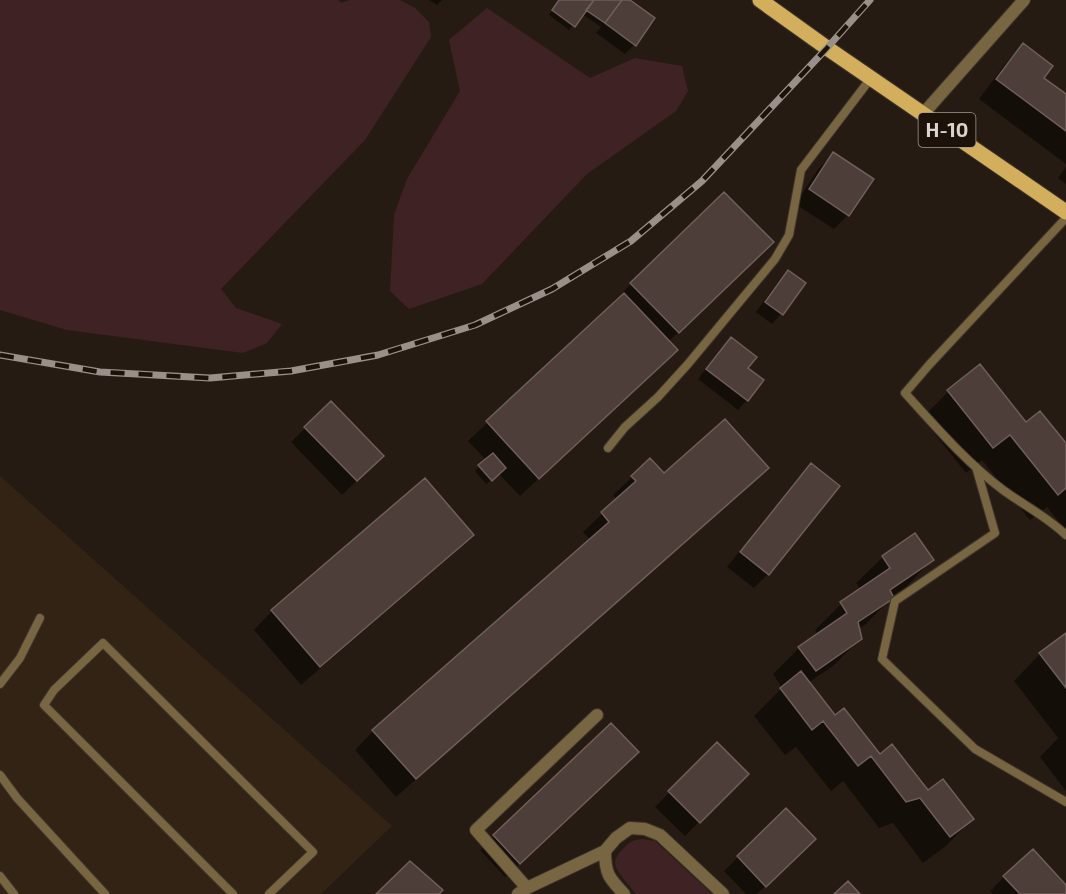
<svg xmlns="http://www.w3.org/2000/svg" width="1066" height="894" viewBox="0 0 1066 894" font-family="'Exo 2',sans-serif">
<rect width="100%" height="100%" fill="#261b12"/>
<path fill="#322315" d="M0,476L392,826L321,894H0Z"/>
<path fill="#3f2224" d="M0,0H338L341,3L350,0H400L415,8L429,22L431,37L365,140L221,289L236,308L282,324L267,343L243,353L67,330L0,310Z
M487,8L590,78L635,58L682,66L688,91L676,111L587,174L482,284L409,309L390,291L394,215L407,179L460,91L449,40Z
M642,839L655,841L712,894H636C631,887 615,871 615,863C615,858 619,853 622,850C628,843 632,840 642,839Z"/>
<path fill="#0007" d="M429,0H442L437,5Z
M560,0H627L634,45L625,54L596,33L601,27L582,14L569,30L549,15Z
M1023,45L1042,78L1066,96V164L979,99L1005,64Z
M834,154L848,215L834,229L795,204L819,168Z
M1066,167V184L1058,178Z
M753,261L668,342L657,369L520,496L499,474L486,484L475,471L486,460L468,441L614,304L613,302L631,284Z
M789,272L804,283L781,314L772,324L756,312L779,281Z
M722,348L762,381L747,400L738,410L698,379Z
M980,366L1026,424L1066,446V531L1047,507L1030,520L982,460L966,473L922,418L948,392Z
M331,403L382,456L342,495L291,442Z
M650,460L663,475L767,468L748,487L396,797L355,750L373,731L590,540L583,532L617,500L613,495Z
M811,465L768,574L754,588L727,567L797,479Z
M472,535L453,554L301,685L254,630L272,611Z
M883,557L932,560L906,587L892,596V597L866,624L858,629L860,639L833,666L808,683L835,717L880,756L928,792L972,819L946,846L923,863L893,823L879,828L843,781L831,791L796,747L785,755L754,716L782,688L773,674L799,648L818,635L815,630L841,604L861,590L856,583Z
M1066,634V791L1040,757L1058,738L1014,681L1040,654Z
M717,744L747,774L685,836L655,807Z
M623,766L505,877L480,850L494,836Z
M800,853L757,894H746L724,871L738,857Z
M1004,877L1066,887V894H993L990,891Z"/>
<path fill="#4e3e39" stroke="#6f5e59" stroke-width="1.5" d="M559,0H594L575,27L552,10Z
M594,0H622L605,23L586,10Z
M622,0H630L655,18L636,46L605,23Z
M1023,43L1053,66L1044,78L1066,94V131L996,79Z
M833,152L874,179L849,216L809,189Z
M724,192L774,242L679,333L630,283Z
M788,270L806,283L783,315L765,302Z
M624,293L678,350L539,479L486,421Z
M731,337L757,357L748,368L764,380L748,401L706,369Z
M980,364L1026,422L1040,411L1066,443V488L1058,495L1010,435L993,448L947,390Z
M331,401L384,456L357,481L304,427Z
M725,419L769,468L416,779L372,730L609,522L601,512L636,481L631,476L650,458L664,473Z
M493,453L506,468L492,481L478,465Z
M811,463L840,486L769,575L740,552Z
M425,478L474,535L320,667L271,610Z
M915,533L934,560L890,590L894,598L858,622L862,639L816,671L798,647L847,613L840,602L890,568L882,556Z
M1066,633V688L1039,653Z
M801,671L835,715L844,708L880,754L892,744L928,790L943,779L974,819L950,837L920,798L906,802L871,756L858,766L823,721L812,730L780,688Z
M611,723L639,752L520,864L493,835Z
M717,742L749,774L700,823L668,791Z
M786,808L816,839L766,887L737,856Z
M1033,849L1066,885V894H1020L1003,876Z
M410,861L443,890L439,894H376Z
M848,881L860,894H834Z"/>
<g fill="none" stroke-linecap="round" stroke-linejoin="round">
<defs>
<path id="lane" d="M1066,218L929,365L905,393C936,427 966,462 1003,490C1025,506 1046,516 1066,535
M608,448L625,427L658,397L688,364L775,259L789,235L801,170L871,78
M976,467L995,533L895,601L882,659L975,749L1066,802
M0,684L20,658L40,618
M0,775L17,798L105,894
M0,876L14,894
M233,894L44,705L54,690L103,643L313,852L269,894"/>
<path id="street" d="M923,114L1024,0
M527,888L476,830L597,715
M518,894L527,888L605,851
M624,894C609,878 605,874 605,851L616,838L630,828L645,829L660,835L723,894"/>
<path id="primary" d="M760,0L827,48L1066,212"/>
</defs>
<use href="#lane" stroke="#3f352c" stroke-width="10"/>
<use href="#street" stroke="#3f352c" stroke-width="14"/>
<use href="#primary" stroke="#3f352c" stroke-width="17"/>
<use href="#lane" stroke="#776641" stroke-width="8"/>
<use href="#street" stroke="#776641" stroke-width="12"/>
<use href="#primary" stroke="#d3af5d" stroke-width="15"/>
<defs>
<path id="rail" d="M0,355L100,372L210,378L291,371L378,355L475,325L552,289L631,241L702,181L827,48L870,0"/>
</defs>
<use href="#rail" stroke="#999089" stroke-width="7"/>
<use href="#rail" stroke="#1c1209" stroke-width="4.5" stroke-dasharray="14" stroke-linecap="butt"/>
</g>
<g text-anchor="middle" stroke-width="4.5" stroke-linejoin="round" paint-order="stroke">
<rect fill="#1c1209" stroke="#a29a93" stroke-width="1.5" x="918.5" y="113" width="57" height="34" rx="4.5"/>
<g font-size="20" font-weight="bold" fill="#dbd4ce">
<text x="947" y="137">Н-10</text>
</g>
</g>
</svg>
